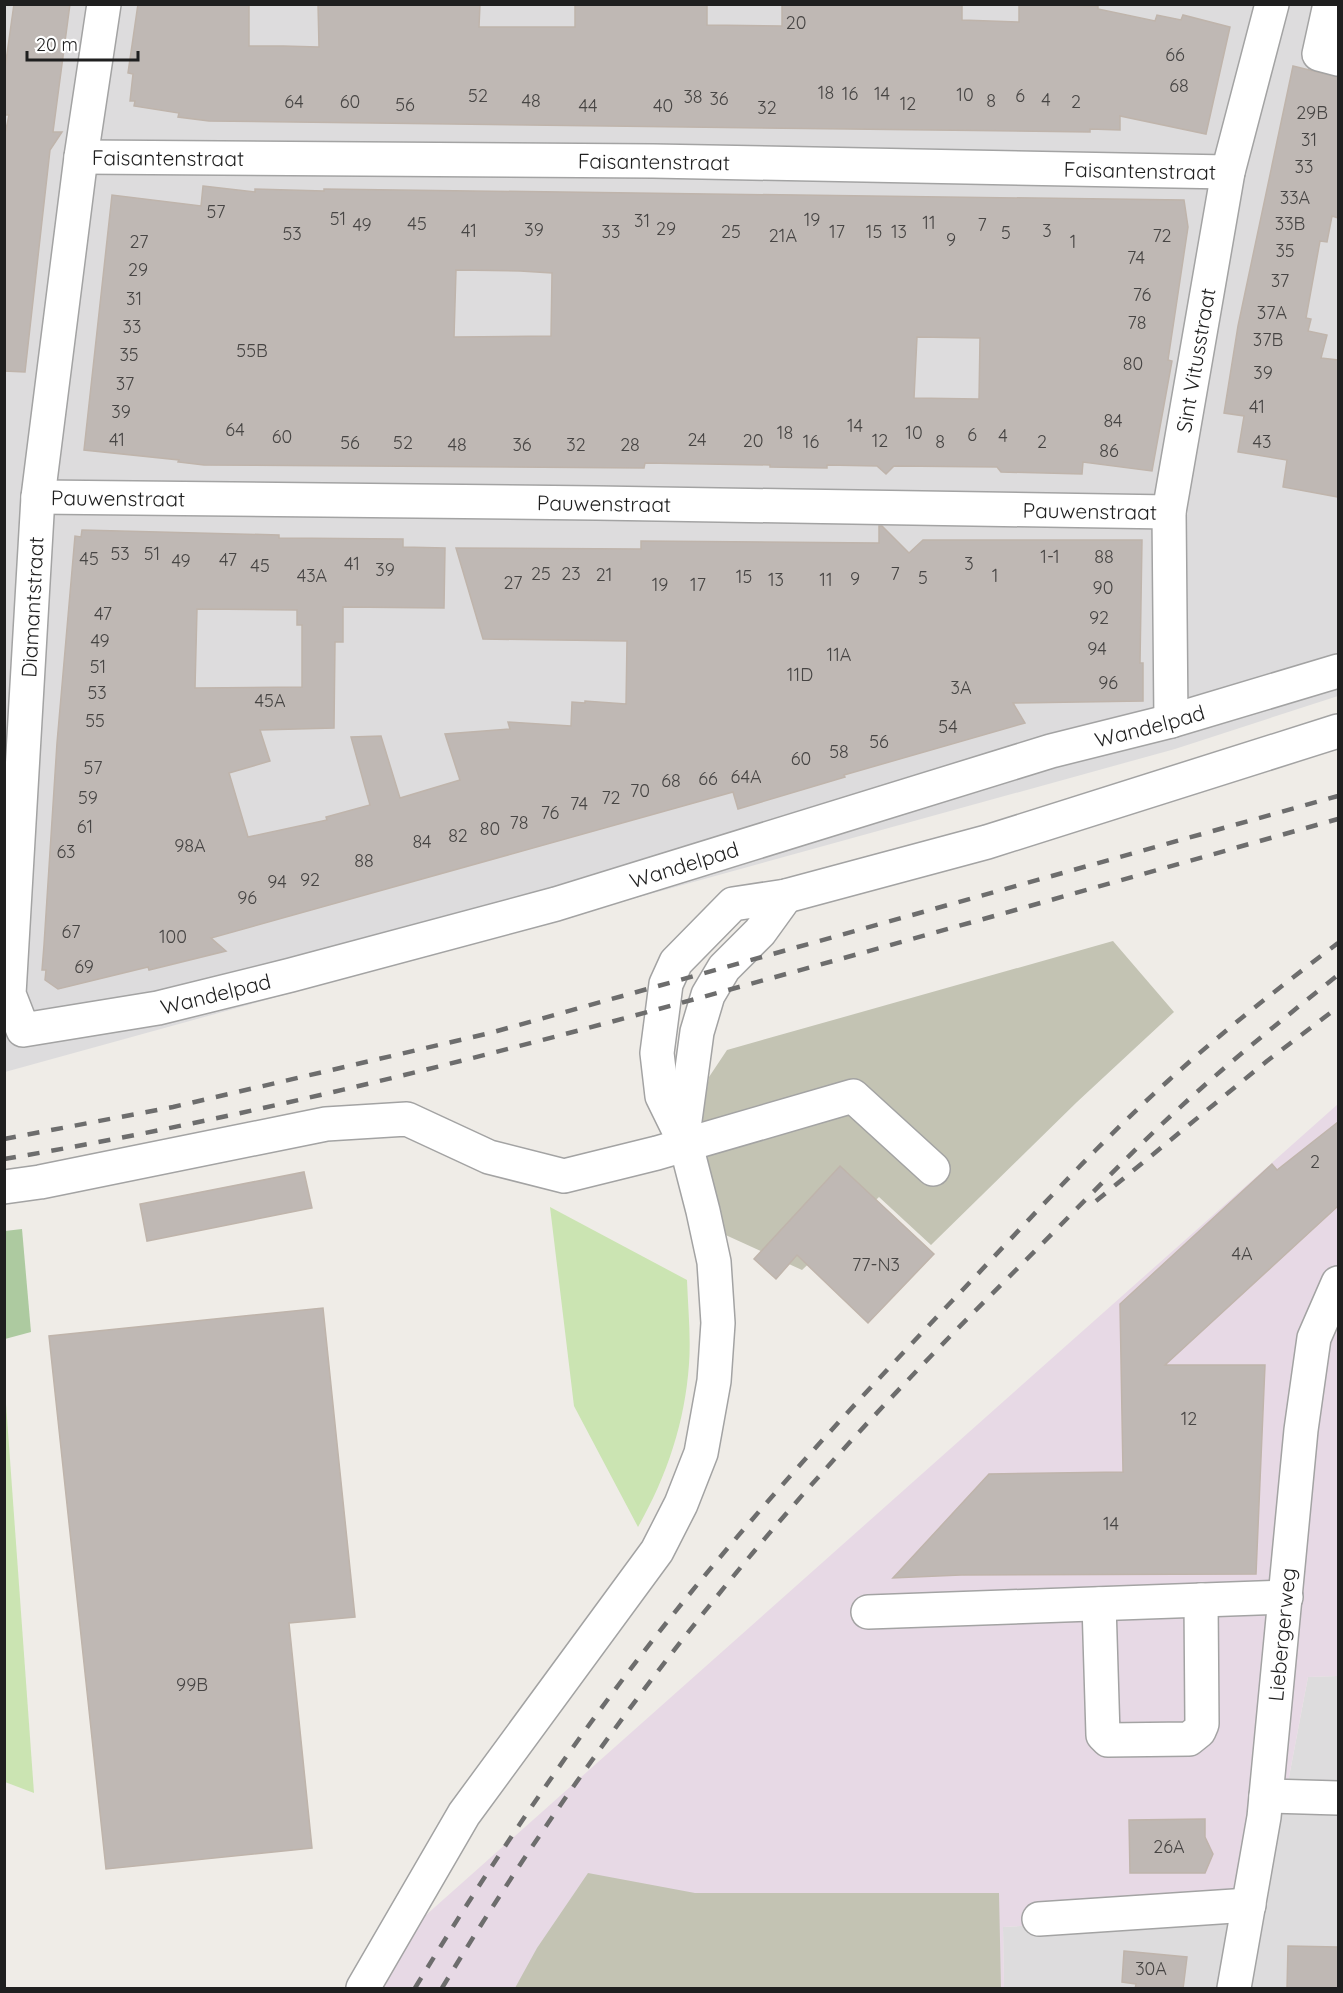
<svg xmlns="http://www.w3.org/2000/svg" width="1343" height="1993" viewBox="0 0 1343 1993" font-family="Quicksand,sans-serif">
  <rect width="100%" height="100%" fill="#efece7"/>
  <g fill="#dddcdd">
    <polygon points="5,5 1338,5 1338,696 1175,749 5,1072"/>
    <polygon points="1338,1676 1338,1988 1004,1988 1003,1927 1263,1914 1308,1677"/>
  </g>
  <polygon fill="#e7d9e5" points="1338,1104 1338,1676 1308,1677 1263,1914 1003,1927 1004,1988 344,1988"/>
  <g fill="#c3c3b3">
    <polygon points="1113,941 1174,1012 1077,1102 931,1245 879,1197 802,1270 719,1232 700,1127 709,1077 727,1050"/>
    <polygon points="588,1873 695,1893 999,1893 1001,1988 515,1988 537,1948"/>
  </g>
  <g fill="#cbe4b2">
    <path d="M550 1207 687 1280C688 1308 691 1337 689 1364 685 1422 667 1476 638 1527L574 1406Z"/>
    <polygon points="4,1390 5,1390 34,1793 5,1782"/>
  </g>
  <polygon fill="#adcaa0" points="22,1229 31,1332 5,1339 5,1231"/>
  <g fill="#bfb8b4" stroke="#bfb4ab" stroke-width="1.5" fill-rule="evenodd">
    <polygon points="14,4 70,4 53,132 62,132 50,150 25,372 4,371 4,139 9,115 4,115 4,75"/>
    <polygon points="138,4 249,4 249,46 283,46 319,47 318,4 480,4 479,27 575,27 575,4 707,4 707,25 782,26 782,4 962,4 962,20 1019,22 1019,4 1028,4 1098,6 1098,9 1155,21 1157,15 1181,20 1183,15 1230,27 1206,134 1120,116 1120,130 1090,129 1090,132 209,121 178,117 179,113 134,106 135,101 130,101 133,74 128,73"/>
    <polygon points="1293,66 1338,77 1338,218 1332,216 1327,242 1320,241 1306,318 1311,319 1308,331 1327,335 1321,358 1338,360 1338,497 1283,487 1287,460 1238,452 1244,416 1224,413 1238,326"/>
    <path d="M203 186 255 192V189L324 191V189L1184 200 1188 227 1168 360 1172 361 1152 471 1083 462 1082 474 1001 472 997 467 894 466 886 474 877 466 827 465V468L770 467V465L645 463 644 468 204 465 178 462 179 460 84 450 112 195 201 206ZM456 270 520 271 552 273 551 336 454 337ZM917 337 980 338 979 399 914 398Z"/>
    <path d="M879 526H882L909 553 923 540H1142L1140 663H1143V701L1013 703 1025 723 844 775 845 777 738 809 733 792 211 938 226 951 149 970 148 967 58 989 45 980 46 970H42L44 945 57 743 75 536 81 537 82 530 279 535V538L403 539V547L445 548 444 608 343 607V642H335L334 728 260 730 270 761 229 773 248 837 327 820 326 817 370 805 351 737 381 736 400 798 460 780 445 734 510 729 508 722 571 726 572 702 585 703V701L626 704 627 641 483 639 456 548 641 549V541L879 543ZM197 609 297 610V625H302V687L195 688Z"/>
    <polygon points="1338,1122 1338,1206 1165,1365 1265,1365 1256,1574 961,1575 893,1578 989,1474 1123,1472 1120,1304 1272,1164 1277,1170"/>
    <polygon points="840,1166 934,1254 868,1323 797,1255 776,1279 754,1259"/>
    <polygon points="304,1172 312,1208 147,1241 140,1204"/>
    <polygon points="323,1308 355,1617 289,1623 312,1848 106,1869 49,1336"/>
    <polygon points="1205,1819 1205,1837 1213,1854 1205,1873 1130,1873 1129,1820"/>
    <polygon points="1288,1946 1338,1947 1338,1989 1287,1989"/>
    <polygon points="1124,1951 1187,1957 1183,1989 1135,1989 1136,1984 1122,1982"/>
  </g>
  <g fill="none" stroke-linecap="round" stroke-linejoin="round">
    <g stroke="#a3a3a3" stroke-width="36">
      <g id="minor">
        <path id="s1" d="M104 4 81 157 38 497 9 994 23 1030 158 1008 291 975 556 904 1051 751 1171 721 1338 671"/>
        <polyline points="1330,4 1319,54 1338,59"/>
        <path id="s2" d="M81 157 653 161 1228 172"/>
        <path id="s3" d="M38 497 597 503 1169 512"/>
        <path id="s4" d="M1171 721 1169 512 1228 172 1272 4"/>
        <polyline points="683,1135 697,1032 708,995 724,968 760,932 786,896"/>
        <polyline points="4,1187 40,1182 326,1124 407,1119 489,1157 564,1176 657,1153 853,1096 933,1169"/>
        <polyline points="1099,1604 1103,1735 1108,1740 1189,1739 1199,1731 1202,1724 1201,1600"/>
        <polyline points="868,1612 1286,1597"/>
        <polyline points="1266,1796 1338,1798"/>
        <polyline points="1039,1919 1249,1905"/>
        <polyline points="363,1988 464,1814 657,1551 681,1504 701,1453 714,1381 718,1323 714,1262 703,1211 686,1145 662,1096 657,1053 666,984 676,962 733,904 786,896 987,842 1338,731"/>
        <path id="s5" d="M1234 1988 1264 1817 1301 1430 1314 1338 1338 1283"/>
      </g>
    </g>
    <use href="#minor" stroke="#fff" stroke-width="33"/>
    <g stroke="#6d6d6d" stroke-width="4.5" stroke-dasharray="12 12" stroke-linecap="butt">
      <polyline points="4,1139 173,1107 490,1033 1338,796"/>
      <path d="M4 1159C253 1117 496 1054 739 987 939 932 1139 875 1338 819"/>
      <polyline points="1096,1201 1267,1061 1338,1007"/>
      <path d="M415 1988C493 1860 577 1735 671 1617 759 1507 854 1404 952 1301 1023 1227 1092 1149 1169 1080 1223 1031 1280 987 1338 943"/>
      <path d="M442 1988C534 1836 637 1691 751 1555 837 1452 930 1355 1026 1260 1076 1210 1124 1159 1176 1111 1228 1063 1283 1019 1338 975"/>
    </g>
  </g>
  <g text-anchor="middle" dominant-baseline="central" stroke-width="4.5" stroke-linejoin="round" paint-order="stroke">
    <g font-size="18" fill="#474544">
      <text x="796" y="22">20</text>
      <text x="1175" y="54">66</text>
      <text x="1179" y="85">68</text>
      <text x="826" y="92">18</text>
      <text x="850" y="93">16</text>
      <text x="882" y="93">14</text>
      <text x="965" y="94">10</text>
      <text x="478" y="95">52</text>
      <text x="1020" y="95">6</text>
      <text x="693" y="96">38</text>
      <text x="719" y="98">36</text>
      <text x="1046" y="99">4</text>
      <text x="531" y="100">48</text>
      <text x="991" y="100">8</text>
      <text x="294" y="101">64</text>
      <text x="350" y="101">60</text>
      <text x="1076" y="101">2</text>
      <text x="908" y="103">12</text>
      <text x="405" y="104">56</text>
      <text x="588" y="105">44</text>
      <text x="663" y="105">40</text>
      <text x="767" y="107">32</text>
      <text x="1312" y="112">29B</text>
      <text x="1309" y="139">31</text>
      <text x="1304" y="166">33</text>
      <text x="1295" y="197">33A</text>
      <text x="216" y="211">57</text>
      <text x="338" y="218">51</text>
      <text x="812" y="219">19</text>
      <text x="642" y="220">31</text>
      <text x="929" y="222">11</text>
      <text x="417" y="223">45</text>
      <text x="1290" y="223">33B</text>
      <text x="362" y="224">49</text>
      <text x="982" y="224">7</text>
      <text x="666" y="228">29</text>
      <text x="534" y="229">39</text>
      <text x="469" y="230">41</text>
      <text x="1047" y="230">3</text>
      <text x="611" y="231">33</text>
      <text x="731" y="231">25</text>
      <text x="837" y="231">17</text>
      <text x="874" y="231">15</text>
      <text x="899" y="231">13</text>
      <text x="1006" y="232">5</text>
      <text x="292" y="233">53</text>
      <text x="783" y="235">21A</text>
      <text x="1162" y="235">72</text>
      <text x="951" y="239">9</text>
      <text x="139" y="241">27</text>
      <text x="1073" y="241">1</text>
      <text x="1285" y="250">35</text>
      <text x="1136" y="257">74</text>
      <text x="138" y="269">29</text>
      <text x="1280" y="280">37</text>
      <text x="1142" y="294">76</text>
      <text x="134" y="298">31</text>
      <text x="1272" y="312">37A</text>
      <text x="1137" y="322">78</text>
      <text x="132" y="326">33</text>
      <text x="1268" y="339">37B</text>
      <text x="252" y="350">55B</text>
      <text x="129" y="354">35</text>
      <text x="1133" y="363">80</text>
      <text x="1263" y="372">39</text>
      <text x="125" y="383">37</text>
      <text x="1257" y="406">41</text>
      <text x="121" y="411">39</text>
      <text x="1113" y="420">84</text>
      <text x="855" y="425">14</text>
      <text x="235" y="429">64</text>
      <text x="785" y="432">18</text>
      <text x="914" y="432">10</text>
      <text x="972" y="434">6</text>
      <text x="1003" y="435">4</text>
      <text x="282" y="436">60</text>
      <text x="117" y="439">41</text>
      <text x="697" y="439">24</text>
      <text x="753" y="440">20</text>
      <text x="880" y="440">12</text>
      <text x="811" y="441">16</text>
      <text x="940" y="441">8</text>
      <text x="1042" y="441">2</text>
      <text x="1262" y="441">43</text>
      <text x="350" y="442">56</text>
      <text x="403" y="442">52</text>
      <text x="457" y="444">48</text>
      <text x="522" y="444">36</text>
      <text x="576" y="444">32</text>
      <text x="630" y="444">28</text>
      <text x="1109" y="450">86</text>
      <text x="120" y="553">53</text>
      <text x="152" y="553">51</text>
      <text x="1050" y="556">1-1</text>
      <text x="1104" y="556">88</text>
      <text x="89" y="558">45</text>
      <text x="228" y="559">47</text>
      <text x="181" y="560">49</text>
      <text x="352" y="563">41</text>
      <text x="969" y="563">3</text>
      <text x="260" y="565">45</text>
      <text x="385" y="569">39</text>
      <text x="541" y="573">25</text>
      <text x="571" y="573">23</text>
      <text x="895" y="573">7</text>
      <text x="604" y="574">21</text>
      <text x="312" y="575">43A</text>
      <text x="995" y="575">1</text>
      <text x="744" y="576">15</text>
      <text x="923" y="577">5</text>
      <text x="855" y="578">9</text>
      <text x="776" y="579">13</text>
      <text x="826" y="579">11</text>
      <text x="513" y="582">27</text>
      <text x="660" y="584">19</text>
      <text x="698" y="584">17</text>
      <text x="1103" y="587">90</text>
      <text x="103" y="613">47</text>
      <text x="1099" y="617">92</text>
      <text x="100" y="640">49</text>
      <text x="1097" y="648">94</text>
      <text x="839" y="654">11A</text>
      <text x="98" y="666">51</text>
      <text x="800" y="674">11D</text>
      <text x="1108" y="682">96</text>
      <text x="961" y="687">3A</text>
      <text x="97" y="692">53</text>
      <text x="270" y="700">45A</text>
      <text x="95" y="720">55</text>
      <text x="948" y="726">54</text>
      <text x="879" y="741">56</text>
      <text x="839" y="751">58</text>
      <text x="801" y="758">60</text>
      <text x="93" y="767">57</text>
      <text x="746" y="776">64A</text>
      <text x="708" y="778">66</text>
      <text x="671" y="780">68</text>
      <text x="640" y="790">70</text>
      <text x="88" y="797">59</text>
      <text x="611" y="797">72</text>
      <text x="579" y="803">74</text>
      <text x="550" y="812">76</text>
      <text x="519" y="822">78</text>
      <text x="85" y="826">61</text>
      <text x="490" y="828">80</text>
      <text x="458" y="835">82</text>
      <text x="422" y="841">84</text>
      <text x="190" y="845">98A</text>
      <text x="66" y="851">63</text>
      <text x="364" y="860">88</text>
      <text x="310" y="879">92</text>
      <text x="277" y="881">94</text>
      <text x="247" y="897">96</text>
      <text x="71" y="931">67</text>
      <text x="173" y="936">100</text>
      <text x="84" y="966">69</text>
      <text x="1315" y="1161">2</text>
      <text x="1242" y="1253">4A</text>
      <text x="876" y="1264">77-N3</text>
      <text x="1189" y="1418">12</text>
      <text x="1111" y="1523">14</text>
      <text x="192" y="1684">99B</text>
      <text x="1169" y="1846">26A</text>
      <text x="1151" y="1968">30A</text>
    </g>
    <g font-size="21" fill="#1f1f1f" stroke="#fff">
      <text stroke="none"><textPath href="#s2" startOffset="87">Faisantenstraat</textPath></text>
      <text stroke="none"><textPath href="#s2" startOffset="573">Faisantenstraat</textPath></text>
      <text stroke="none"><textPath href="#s2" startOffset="1059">Faisantenstraat</textPath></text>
      <text stroke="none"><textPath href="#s4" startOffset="363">Sint Vitusstraat</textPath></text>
      <text stroke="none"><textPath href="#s3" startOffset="80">Pauwenstraat</textPath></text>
      <text stroke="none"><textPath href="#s3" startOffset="566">Pauwenstraat</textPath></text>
      <text stroke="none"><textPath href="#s3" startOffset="1052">Pauwenstraat</textPath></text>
      <text transform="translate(32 607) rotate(-87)">Diamantstraat</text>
      <text stroke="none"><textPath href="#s1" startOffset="2202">Wandelpad</textPath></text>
      <text stroke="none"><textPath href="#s1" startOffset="1716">Wandelpad</textPath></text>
      <text stroke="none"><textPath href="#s1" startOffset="1230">Wandelpad</textPath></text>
      <text stroke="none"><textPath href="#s5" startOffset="357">Liebergerweg</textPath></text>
    </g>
  </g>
  <rect width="1343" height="1993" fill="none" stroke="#1f1f1f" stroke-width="12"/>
  <path d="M27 51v9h111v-9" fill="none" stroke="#1f1f1f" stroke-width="3"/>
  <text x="36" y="51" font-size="18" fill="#1f1f1f" stroke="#ffffff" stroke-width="4.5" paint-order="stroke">20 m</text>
</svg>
